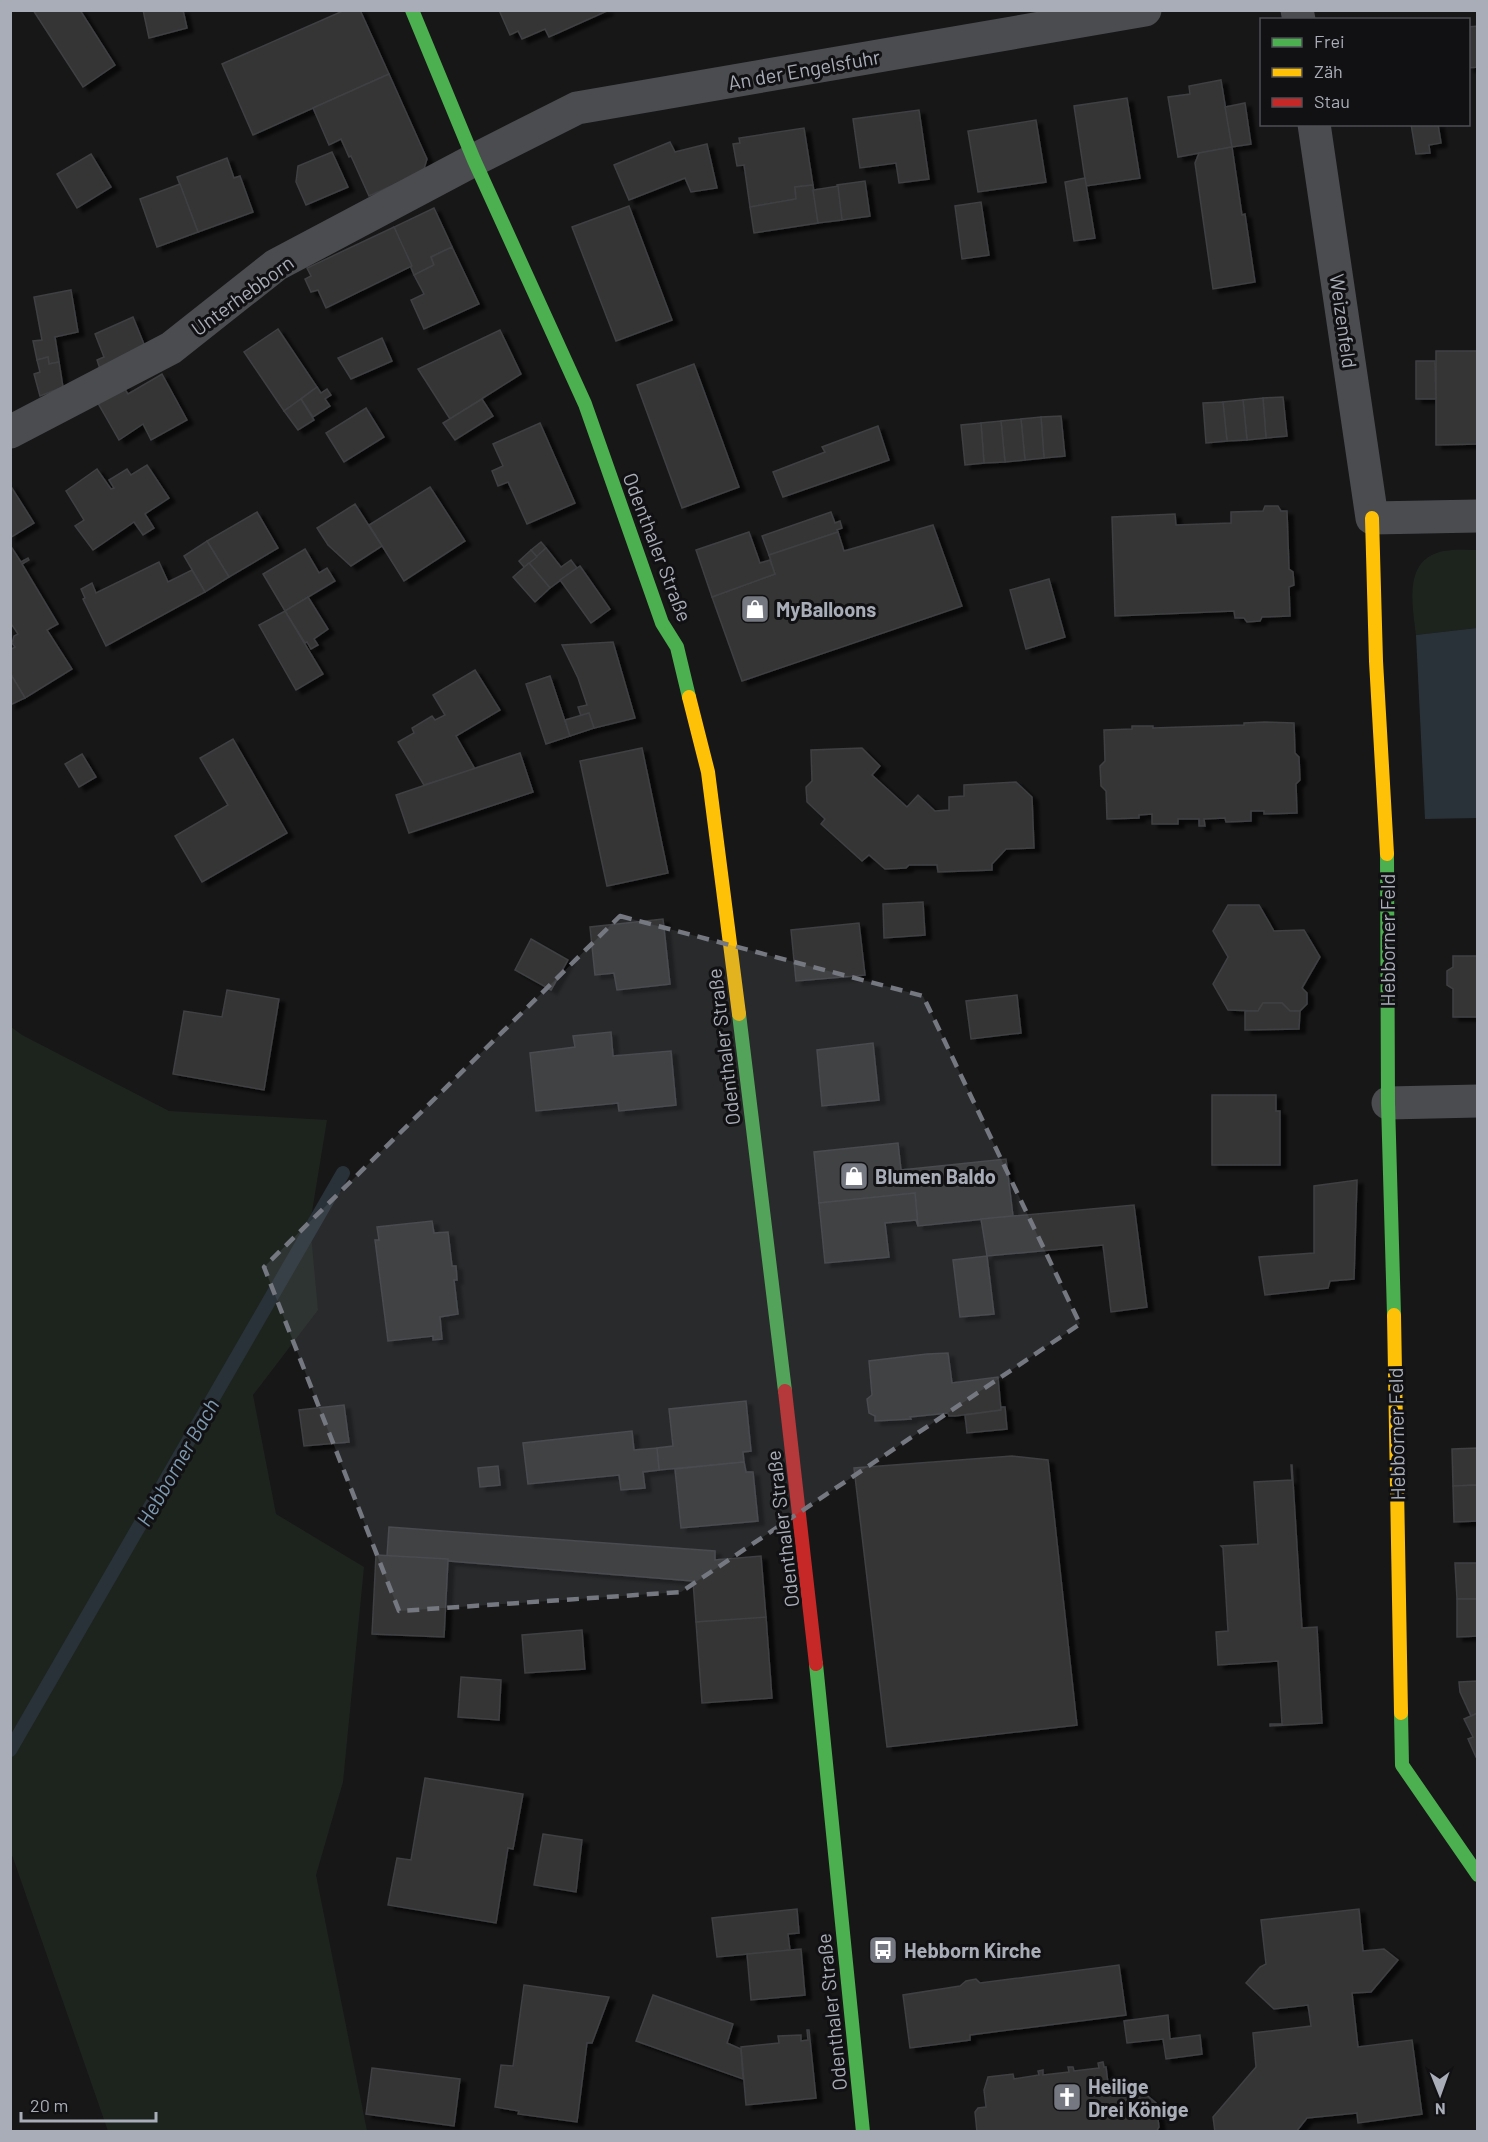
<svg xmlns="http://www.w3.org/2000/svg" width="1488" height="2142" viewBox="0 0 1488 2142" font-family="Barlow,sans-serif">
  <defs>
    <filter id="shadow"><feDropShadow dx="6" dy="4" stdDeviation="1.5" flood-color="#0009"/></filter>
  </defs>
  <rect width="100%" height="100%" fill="#171717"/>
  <g fill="#1d241e">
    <path d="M1477 550V628L1416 635C1413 605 1402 559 1444 551 1455 549 1467 550 1477 550Z"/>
    <polygon points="11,1027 22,1035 169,1111 327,1120 310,1224 318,1310 253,1395 276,1514 364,1567 343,1782 316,1875 367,2131 108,2131 11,1852"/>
  </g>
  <polygon fill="#2a3239" points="1477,628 1477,818 1425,819 1416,635"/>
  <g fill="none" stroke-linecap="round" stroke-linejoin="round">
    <polyline stroke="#2a3239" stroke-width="14" points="10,1750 343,1173"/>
  </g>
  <g fill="#353536" stroke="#3f4043" stroke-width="1.5" filter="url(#shadow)">
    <polygon points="33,10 80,10 115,65 83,87"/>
    <polygon points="143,10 183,10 187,28 149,38"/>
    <polygon points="345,10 360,10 389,74 253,135 222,64"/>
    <polygon points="499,10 607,10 607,11 549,37 545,29 522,39 518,31 510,35"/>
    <polygon points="1478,26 1478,67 1468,68 1468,27"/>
    <polygon points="389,74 427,159 423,172 369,196 351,156 349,157 341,139 329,145 313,108"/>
    <polygon points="1221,80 1232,147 1178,157 1168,97 1190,94 1189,86"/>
    <polygon points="1127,98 1140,178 1086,186 1074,106"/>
    <polygon points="1245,103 1251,144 1232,147 1225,107"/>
    <polygon points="919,110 929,179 899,183 896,163 860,168 853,119"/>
    <polygon points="1036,120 1046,182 978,192 968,131"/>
    <polygon points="1411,124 1438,124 1441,143 1429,145 1430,153 1416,154"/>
    <polygon points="804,128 813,185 795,187 796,199 750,207 744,165 737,166 733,144 740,143 739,138"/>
    <polygon points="670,142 675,152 707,144 717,188 691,192 685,178 629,200 614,165"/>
    <polygon points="1232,147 1242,215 1245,214 1255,282 1213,289 1195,163 1199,153"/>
    <polygon points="332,152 348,187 306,205 296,182 298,166"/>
    <polygon points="91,154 111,187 77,208 57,174"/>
    <polygon points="227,158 234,178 240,176 253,212 198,232 177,177"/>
    <polygon points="1085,178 1095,238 1074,241 1065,182"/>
    <polygon points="865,181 870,216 842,220 837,185"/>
    <polygon points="180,184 198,232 157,247 140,199"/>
    <polygon points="813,185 818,223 754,233 750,207 796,199 795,187"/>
    <polygon points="838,186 842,220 818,223 813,190"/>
    <polygon points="981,202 989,255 962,259 955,206"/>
    <polygon points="629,206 672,320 616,341 572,227"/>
    <polygon points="434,208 452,247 431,257 434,265 414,275 394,227"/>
    <polygon points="394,227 412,266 326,308 318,290 311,292 305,279 311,276 307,268"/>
    <polygon points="452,247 479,304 424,329 411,300 424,294 414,275 434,265 431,257"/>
    <polygon points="71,290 78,332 55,337 59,362 49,364 48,357 37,360 33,341 42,340 34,297"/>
    <polygon points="133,317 146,349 100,369 97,360 104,357 95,334"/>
    <polygon points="278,329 317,387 284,411 244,352"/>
    <polygon points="500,330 521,374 450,419 418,369"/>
    <polygon points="382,338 392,361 351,379 338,358"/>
    <polygon points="1436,351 1478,351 1478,444 1436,445"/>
    <polygon points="48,357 49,364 59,362 63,387 40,396 34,374 40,372 37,360"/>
    <polygon points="1416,361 1435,361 1436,399 1416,399"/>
    <polygon points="694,364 739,487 682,508 637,385"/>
    <polygon points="162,374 187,420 151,440 143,424 119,440 95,398 121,383 128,394"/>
    <polygon points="317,387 321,393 327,389 331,395 325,399 330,406 313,417 301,399"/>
    <polygon points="1283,397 1287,436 1266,438 1263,398"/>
    <polygon points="1263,398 1266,438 1247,440 1243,400"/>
    <polygon points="301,399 314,420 298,430 284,411"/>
    <polygon points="482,399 493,416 455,440 443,423"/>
    <polygon points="1243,400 1247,440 1227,441 1223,402"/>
    <polygon points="1223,402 1227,441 1206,443 1203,403"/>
    <polygon points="366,408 384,437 344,462 326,433"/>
    <polygon points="1061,416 1065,456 1044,458 1041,417"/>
    <polygon points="1041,417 1044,458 1025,460 1021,419"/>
    <polygon points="1021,419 1025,460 1005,462 1001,421"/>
    <polygon points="1001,421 1005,462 984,463 981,423"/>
    <polygon points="540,423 575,503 527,524 508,482 498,486 492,471 503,466 493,444"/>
    <polygon points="981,423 984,463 965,465 961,425"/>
    <polygon points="878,426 889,460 783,497 773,472 825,452 822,447"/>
    <polygon points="147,465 169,498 145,514 154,528 143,535 134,522 93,550 75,526 84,520 66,491 97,469 111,489 114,488 109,480 127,469 131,475"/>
    <polygon points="10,485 34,523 10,538"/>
    <polygon points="430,487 465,541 404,581 369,525"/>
    <polygon points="355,504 382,546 351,566 328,545 317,528"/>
    <polygon points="1265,506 1278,506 1281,511 1287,511 1289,569 1293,572 1294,585 1289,587 1290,616 1262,617 1260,621 1247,622 1244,618 1235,618 1234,611 1115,616 1112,517 1175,514 1176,525 1231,523 1231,512 1263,511"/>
    <polygon points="257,512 278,548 229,577 207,541"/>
    <polygon points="831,512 835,523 840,521 842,528 837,530 838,532 769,555 762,536"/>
    <polygon points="933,525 962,606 742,681 712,597 775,574 769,555 838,532 844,551"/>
    <polygon points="749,532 760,563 770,560 775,574 712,597 696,550"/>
    <polygon points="207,541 229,577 205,592 184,556"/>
    <polygon points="541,542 546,548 537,557 531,550"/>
    <polygon points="10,545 21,562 28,558 29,560 22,564 58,624 47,630 72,669 25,698 10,673 10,650 15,647 12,643 14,636 18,634 10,622"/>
    <polygon points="546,548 561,567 571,560 577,568 550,588 529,563"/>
    <polygon points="305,549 319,573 327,568 335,581 285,611 263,574"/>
    <polygon points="531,550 537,557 524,567 519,561"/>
    <polygon points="159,562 168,582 192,570 205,592 106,646 83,599 85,598 81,589 92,583 96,593"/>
    <polygon points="529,563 550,588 535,602 513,577"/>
    <polygon points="580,566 610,609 591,623 560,580"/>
    <polygon points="1049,579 1065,637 1026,649 1010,590"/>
    <polygon points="308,597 328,629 314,639 318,645 311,649 307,642 305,643 285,611"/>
    <polygon points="285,611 323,674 296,690 259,625"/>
    <polygon points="613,642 635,718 594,728 589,713 581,716 578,707 587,705 578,678 562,645"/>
    <polygon points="475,670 500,710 456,736 475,769 424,785 398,742 414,733 412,728 432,716 435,720 445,715 433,695"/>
    <polygon points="10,673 25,698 10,705"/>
    <polygon points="550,676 570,736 546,744 526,684"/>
    <polygon points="589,713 594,728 570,736 565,720"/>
    <polygon points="1265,722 1294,723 1295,753 1299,757 1300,780 1296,784 1297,813 1264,814 1264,811 1251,811 1251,821 1226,822 1225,818 1204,819 1205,826 1199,826 1199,819 1178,819 1178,824 1152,824 1152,814 1139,815 1139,818 1107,819 1106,791 1101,786 1100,766 1105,761 1104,730 1132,729 1132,726 1153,726 1153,728 1244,725 1244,723"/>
    <polygon points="233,739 287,833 202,882 175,836 228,805 200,758"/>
    <polygon points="642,748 668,873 607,886 580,761"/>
    <polygon points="862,748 880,766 872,775 907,807 918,795 935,811 949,810 949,797 964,796 964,785 1016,782 1032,797 1034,848 1006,849 992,864 992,870 938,872 937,865 909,865 906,868 885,869 869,855 862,861 821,824 825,819 807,802 806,787 812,781 811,750"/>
    <polygon points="520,753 533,792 409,833 396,795"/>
    <polygon points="82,754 96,777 79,787 65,764"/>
    <polygon points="923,902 925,935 884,938 883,904"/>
    <polygon points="1228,905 1259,905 1274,931 1304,930 1320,957 1302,988 1307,993 1307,1004 1300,1011 1290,1011 1282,1003 1263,1003 1258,1011 1228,1010 1213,984 1228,957 1213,931"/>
    <polygon points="663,919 670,984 617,990 614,973 595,975 590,927"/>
    <polygon points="859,923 865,975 796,981 791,930"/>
    <polygon points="531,939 568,960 551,990 515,970"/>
    <polygon points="1453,956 1478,956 1478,1017 1453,1017 1453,989 1447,985 1447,971 1453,967"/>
    <polygon points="227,990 279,999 264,1090 173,1074 184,1011 222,1017"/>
    <polygon points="1017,995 1021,1033 971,1039 966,1001"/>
    <polygon points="1263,1003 1282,1003 1290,1011 1300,1011 1299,1029 1245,1030 1245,1011 1258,1011"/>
    <polygon points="611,1032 613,1056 671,1051 676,1105 619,1111 618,1103 536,1111 530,1053 575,1047 573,1036"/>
    <polygon points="873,1043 879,1100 822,1106 817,1050"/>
    <polygon points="1212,1095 1276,1095 1276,1111 1280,1111 1280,1165 1212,1165"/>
    <polygon points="898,1143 901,1170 1006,1159 1013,1216 918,1226 915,1193 819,1203 814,1152"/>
    <polygon points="1357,1180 1354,1279 1330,1281 1328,1288 1265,1295 1259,1257 1314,1253 1314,1186"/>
    <polygon points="915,1193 918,1226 916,1220 885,1223 889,1257 825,1263 819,1203"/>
    <polygon points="1134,1205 1147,1307 1111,1312 1103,1245 987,1256 981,1219"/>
    <polygon points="432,1221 434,1233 448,1232 452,1266 456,1266 457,1280 454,1280 458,1314 440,1317 442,1339 433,1340 433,1336 388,1341 375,1240 379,1240 377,1227"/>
    <polygon points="987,1256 994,1314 960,1317 953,1260"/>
    <polygon points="948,1353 952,1383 998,1377 1001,1410 955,1416 949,1416 948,1413 910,1417 911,1419 875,1421 875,1416 869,1413 867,1399 872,1395 869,1361 927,1354"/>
    <polygon points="746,1401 751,1451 743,1452 744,1462 659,1470 657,1448 673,1446 669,1409"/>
    <polygon points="344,1405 349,1442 304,1446 299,1410"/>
    <polygon points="1001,1407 1005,1407 1007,1429 967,1433 965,1415 1001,1410"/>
    <polygon points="632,1431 634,1450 657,1448 659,1470 643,1472 645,1488 621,1490 619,1475 528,1484 523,1443"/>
    <polygon points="1478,1448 1478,1485 1453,1486 1452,1449"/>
    <polygon points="1012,1456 1048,1460 1077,1725 887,1747 854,1468"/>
    <polygon points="744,1462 746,1472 753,1472 758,1521 681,1528 675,1469"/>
    <polygon points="1291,1465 1292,1465 1302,1628 1317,1627 1322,1723 1270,1726 1270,1724 1282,1724 1278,1661 1218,1665 1216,1632 1228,1631 1223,1548 1221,1546 1258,1544 1254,1482 1292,1480"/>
    <polygon points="498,1466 500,1485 480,1487 478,1468"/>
    <polygon points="1478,1485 1478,1521 1454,1522 1453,1486"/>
    <polygon points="389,1527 715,1551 715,1560 761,1556 766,1618 696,1622 693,1581 387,1556"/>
    <polygon points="376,1555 448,1559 444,1637 372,1634"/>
    <polygon points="1455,1563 1478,1563 1478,1599 1457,1599"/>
    <polygon points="1457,1599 1478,1599 1478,1636 1457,1637"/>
    <polygon points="766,1617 772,1698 702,1703 696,1622"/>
    <polygon points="582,1630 585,1669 525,1673 522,1635"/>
    <polygon points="461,1677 501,1680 499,1720 458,1717"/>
    <polygon points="1478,1681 1478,1713 1471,1716 1460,1692 1459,1682"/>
    <polygon points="1478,1713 1478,1756 1476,1757 1468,1739 1473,1737 1464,1719"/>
    <polygon points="425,1778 523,1794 513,1849 508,1848 496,1923 388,1905 397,1858 411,1860"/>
    <polygon points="543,1834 582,1840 576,1892 534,1885"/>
    <polygon points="797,1909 799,1933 788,1934 790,1950 717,1957 712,1918"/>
    <polygon points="1359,1909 1363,1951 1384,1949 1398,1960 1371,1992 1352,1993 1358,2047 1412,2040 1422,2114 1358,2123 1357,2113 1307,2118 1296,2132 1215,2132 1213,2117 1256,2067 1253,2033 1311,2026 1308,2005 1274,2009 1246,1983 1260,1967 1266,1964 1261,1920"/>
    <polygon points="801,1949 805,1995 751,2000 747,1954"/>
    <polygon points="1119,1965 1126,2015 970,2035 970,2040 910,2048 903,1995 960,1986 966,1981 976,1979 980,1983"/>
    <polygon points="524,1985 609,1997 592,2043 587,2043 577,2122 518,2114 519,2111 495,2107 501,2065 513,2066"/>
    <polygon points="653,1995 733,2024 727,2043 741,2049 743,2079 636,2041"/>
    <polygon points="1168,2015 1170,2039 1200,2035 1202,2054 1166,2059 1163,2039 1127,2043 1124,2021"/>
    <polygon points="807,2030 809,2030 816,2098 746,2105 741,2047 779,2043 778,2036 801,2035 801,2041 808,2040"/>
    <polygon points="1103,2062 1104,2067 1106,2067 1109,2091 1137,2087 1156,2103 1159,2127 1156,2132 977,2132 975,2112 978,2108 986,2107 984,2090 988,2077 1013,2074 1014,2079 1039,2075 1038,2071 1043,2070 1043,2075 1069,2072 1068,2067 1073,2067 1074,2071 1099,2068 1098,2063"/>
    <polygon points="372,2068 460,2079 454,2126 366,2114"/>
  </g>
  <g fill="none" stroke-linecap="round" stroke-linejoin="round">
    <g stroke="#4b4c50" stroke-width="33">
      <polyline points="1297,10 1299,20"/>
      <polyline points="1314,124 1372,518 1478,516"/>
      <polyline points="10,432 171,348 276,265 474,160 577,108 1145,10"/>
      <polyline points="1388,1103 1478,1101"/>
    </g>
    <g stroke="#4caf50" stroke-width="14">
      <polyline points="412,10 474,160 585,404 662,623 677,647 689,697"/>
      <polyline points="1387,854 1388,1103 1394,1315"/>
      <polyline points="739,1014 785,1391"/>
      <polyline points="816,1664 863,2132"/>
      <polyline points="1401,1713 1402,1765 1478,1875"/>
    </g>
    <g stroke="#ffc107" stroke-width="14">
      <polyline points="1372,518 1376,661 1387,854"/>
      <polyline points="689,697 708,772 739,1014"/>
      <polyline points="1394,1315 1401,1713"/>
    </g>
    <polyline stroke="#c62828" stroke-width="14" points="785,1391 816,1664"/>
  </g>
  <path fill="#757880" fill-opacity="0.2" stroke="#757880" stroke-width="4.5" stroke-dasharray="12 8" stroke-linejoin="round" d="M620 916 923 996 1080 1324 681 1592 399 1611 264 1267Z"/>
  <defs>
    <g id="shop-square" transform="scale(1.5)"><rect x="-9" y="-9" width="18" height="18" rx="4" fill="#757880" stroke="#111113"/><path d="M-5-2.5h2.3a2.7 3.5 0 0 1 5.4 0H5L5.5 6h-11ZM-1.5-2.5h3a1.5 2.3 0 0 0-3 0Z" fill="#fff"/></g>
    <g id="bus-square" transform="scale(1.5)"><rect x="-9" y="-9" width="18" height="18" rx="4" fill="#757880" stroke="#111113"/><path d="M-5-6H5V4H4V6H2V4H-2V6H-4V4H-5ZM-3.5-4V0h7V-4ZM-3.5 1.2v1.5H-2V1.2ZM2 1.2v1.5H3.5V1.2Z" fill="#fff"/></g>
    <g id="church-square" transform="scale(1.5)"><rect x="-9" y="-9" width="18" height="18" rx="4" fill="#757880" stroke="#111113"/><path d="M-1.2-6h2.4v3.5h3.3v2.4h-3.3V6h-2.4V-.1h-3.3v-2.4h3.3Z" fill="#fff"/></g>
  </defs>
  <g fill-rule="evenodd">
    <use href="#shop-square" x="755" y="609"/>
    <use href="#shop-square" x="854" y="1176"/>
    <use href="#bus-square" x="883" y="1950"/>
    <use href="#church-square" x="1067" y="2097"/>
  </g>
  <g text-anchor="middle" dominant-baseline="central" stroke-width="6" stroke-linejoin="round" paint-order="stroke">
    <g font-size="20" fill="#a8adb8" stroke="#111113">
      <text transform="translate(804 69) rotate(-10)">An der Engelsfuhr</text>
      <text transform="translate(242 295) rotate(-36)">Unterhebborn</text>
      <text transform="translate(1344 321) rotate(82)">Weizenfeld</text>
      <text transform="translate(658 547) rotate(69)">Odenthaler Straße</text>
      <text transform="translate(1387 940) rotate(-90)">Hebborner Feld</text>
      <text transform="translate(723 1047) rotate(-97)">Odenthaler Straße</text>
      <text transform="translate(1396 1434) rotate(-91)">Hebborner Feld</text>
      <text transform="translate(782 1529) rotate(-97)">Odenthaler Straße</text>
      <text transform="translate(831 2012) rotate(-96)">Odenthaler Straße</text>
    </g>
    <g font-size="20" font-weight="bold" fill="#a8adb8" stroke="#111113" text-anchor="start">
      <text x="776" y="609">MyBalloons</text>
      <text x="875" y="1176">Blumen Baldo</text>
      <text x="904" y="1950">Hebborn Kirche</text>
      <text x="1088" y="2086">Heilige<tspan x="1088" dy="23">Drei Könige</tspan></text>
    </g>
    <g font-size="21" font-style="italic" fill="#7f9bb3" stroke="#111113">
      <text transform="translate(177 1462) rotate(-60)">Hebborner Bach</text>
    </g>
  </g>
  <rect width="1488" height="2142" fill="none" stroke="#a8adb8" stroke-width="24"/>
  <rect x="1260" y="18" width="210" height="108" fill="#111113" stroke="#4d4f55" stroke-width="1.5"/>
  <rect x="1272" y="38" width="30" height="9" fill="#4caf50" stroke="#4d4f55" stroke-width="1.5"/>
  <text x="1314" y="48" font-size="18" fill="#a8adb8">Frei</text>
  <rect x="1272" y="68" width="30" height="9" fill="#ffc107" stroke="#4d4f55" stroke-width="1.5"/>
  <text x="1314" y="78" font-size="18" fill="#a8adb8">Zäh</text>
  <rect x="1272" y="98" width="30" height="9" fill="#c62828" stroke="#4d4f55" stroke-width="1.5"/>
  <text x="1314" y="108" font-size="18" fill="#a8adb8">Stau</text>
  <g transform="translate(1440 2094) rotate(179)" stroke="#111113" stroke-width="4.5" paint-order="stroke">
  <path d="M0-4.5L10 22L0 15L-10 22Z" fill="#a8adb8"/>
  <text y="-9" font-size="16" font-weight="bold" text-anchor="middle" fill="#a8adb8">N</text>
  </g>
  <path d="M21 2112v9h135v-9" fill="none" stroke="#a8adb8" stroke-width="3"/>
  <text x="30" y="2112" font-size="18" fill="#a8adb8" stroke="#111113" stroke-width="4.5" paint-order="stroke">20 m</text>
</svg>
